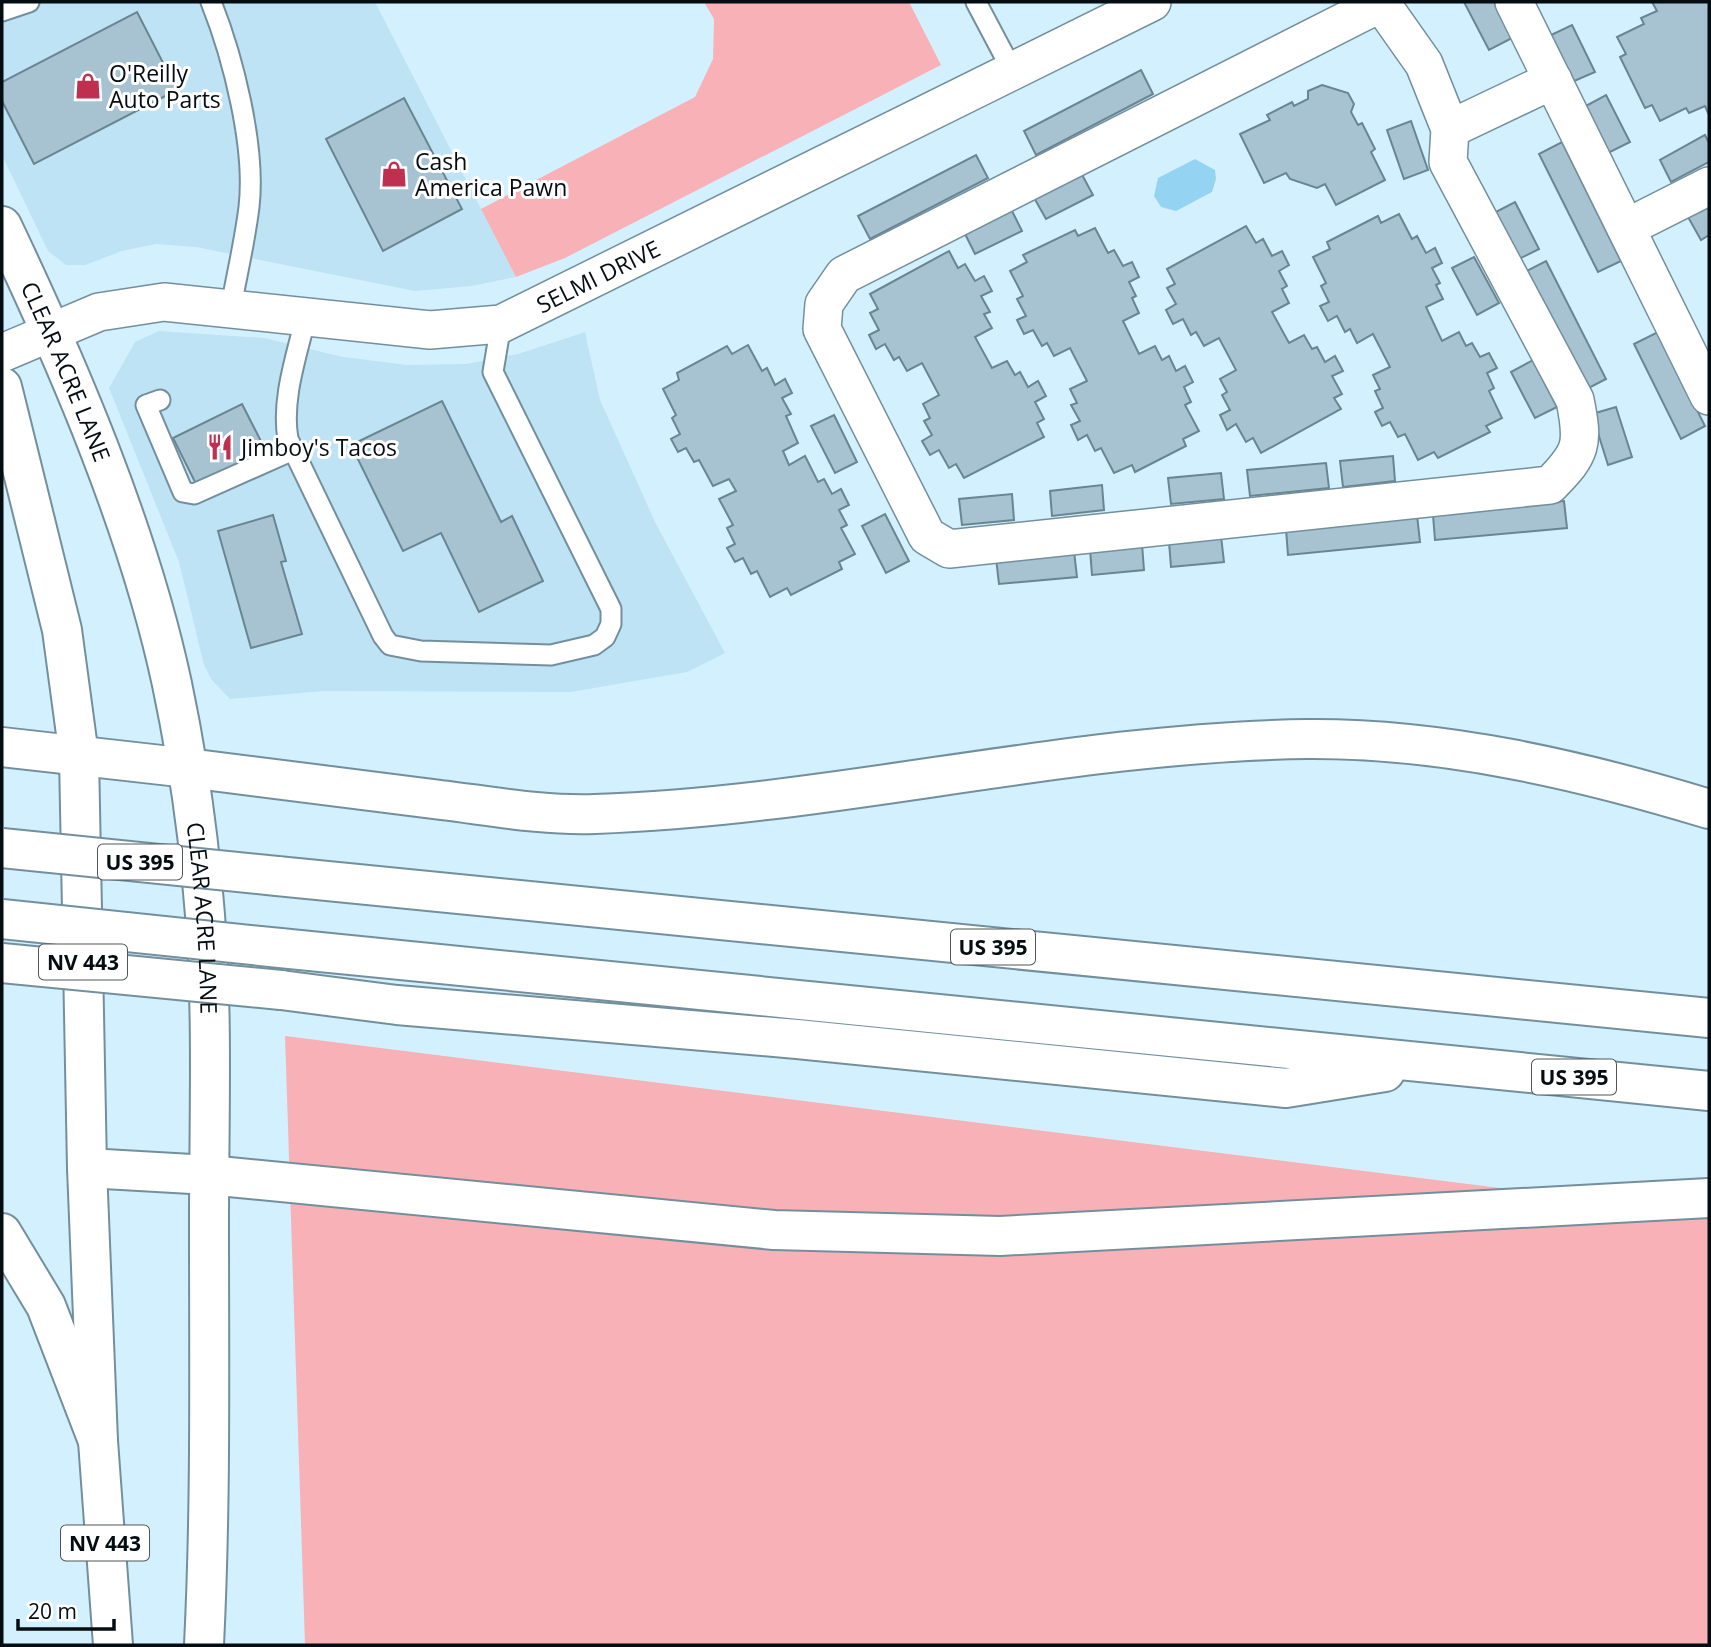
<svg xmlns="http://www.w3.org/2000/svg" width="1711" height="1647" viewBox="0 0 1711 1647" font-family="'Open Sans',sans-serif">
  <rect width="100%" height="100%" fill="#d3f0ff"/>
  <g fill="#bee3f5">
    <polygon points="2,2 375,2 516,277 471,286 415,291 196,247 156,244 122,251 85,265 66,265 48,251 2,155"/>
    <polygon points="159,331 264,338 343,357 407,365 466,364 518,354 585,332 600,400 656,524 725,653 687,672 571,692 324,691 230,699 211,679 204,665 179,562 109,388 135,342"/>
  </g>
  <g fill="#f9b1b8">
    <polygon points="704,2 909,2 941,65 565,258 516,277 481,209 695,97 713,59 714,19"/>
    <polygon points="285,1036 1709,1214 1709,1645 305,1645"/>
  </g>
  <polygon fill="#94d4f2" points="1195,159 1215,170 1216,179 1212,192 1176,211 1161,207 1154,196 1158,178"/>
  <g fill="#a7c3d1" stroke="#6a8592" stroke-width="2">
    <polygon points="1464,2 1494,2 1512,38 1489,50"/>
    <polygon points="1652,2 1709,2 1709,115 1705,106 1689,113 1686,108 1660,121 1652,105 1645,108 1620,57 1626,54 1617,37 1644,24 1641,18 1657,11"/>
    <polygon points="137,12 177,90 34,164 2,101 2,82"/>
    <polygon points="1572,25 1595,72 1572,82 1549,36"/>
    <polygon points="1141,70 1153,94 1036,155 1024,131"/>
    <polygon points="1322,85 1348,93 1354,104 1351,112 1358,125 1362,123 1375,149 1371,152 1385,180 1336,205 1325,184 1317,188 1290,179 1286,173 1264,183 1240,134 1270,120 1267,115 1292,102 1294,106 1308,99 1308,91"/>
    <polygon points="1606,95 1630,142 1608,153 1584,107"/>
    <polygon points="404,98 462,209 383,251 326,139"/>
    <polygon points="1411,121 1428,170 1404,179 1387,130"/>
    <polygon points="1705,135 1709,143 1709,162 1671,182 1660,160"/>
    <polygon points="1562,142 1621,261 1598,272 1539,154"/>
    <polygon points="976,155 988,178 870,239 858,216"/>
    <polygon points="1080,171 1093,195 1046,219 1033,196"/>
    <polygon points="1515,202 1539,249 1517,260 1492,214"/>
    <polygon points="1709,206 1709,235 1701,240 1688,217"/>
    <polygon points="1011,209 1022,231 975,254 964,232"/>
    <polygon points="1399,214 1412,239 1417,236 1426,253 1435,248 1442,263 1432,268 1440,283 1436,285 1443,299 1426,307 1442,341 1459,332 1466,346 1472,343 1480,357 1489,353 1497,368 1487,373 1494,388 1489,391 1502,418 1486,426 1490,432 1438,458 1434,452 1418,460 1405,434 1398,437 1390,422 1382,426 1375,412 1383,408 1375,391 1380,389 1373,375 1390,367 1373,334 1357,343 1350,329 1345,332 1337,316 1328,321 1320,306 1329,302 1321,286 1326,283 1313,257 1330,249 1327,242 1378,216 1381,223"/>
    <polygon points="1246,226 1256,243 1263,239 1272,256 1282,251 1289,265 1279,271 1287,286 1282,289 1289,303 1272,312 1289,343 1304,335 1312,349 1317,347 1325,362 1335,356 1343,371 1332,376 1342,394 1334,398 1341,409 1261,453 1253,438 1246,442 1236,424 1227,430 1220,415 1230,410 1222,395 1227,392 1220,379 1236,370 1219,338 1204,346 1196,332 1191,335 1183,319 1173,324 1166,310 1176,304 1167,288 1175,284 1167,269"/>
    <polygon points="1095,228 1108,253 1114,250 1123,266 1132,262 1139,277 1129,282 1136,296 1132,298 1139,313 1123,321 1139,354 1155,346 1162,360 1169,356 1176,371 1185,366 1193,382 1184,387 1191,402 1185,405 1199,431 1183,439 1186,446 1135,472 1132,465 1114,473 1101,448 1095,451 1087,435 1078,440 1071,425 1080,421 1071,405 1077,403 1070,389 1087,381 1070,348 1054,356 1047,343 1042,346 1033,330 1024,334 1017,320 1026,316 1017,299 1023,296 1010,271 1027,262 1023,255 1075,230 1078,236"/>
    <polygon points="949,251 958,268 965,264 975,281 984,276 992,291 981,296 990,312 984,314 992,328 975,337 992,368 1007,361 1015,375 1020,372 1028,387 1038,381 1046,396 1035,402 1044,419 1037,423 1044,437 964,478 956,464 949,468 939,450 930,455 922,441 932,435 924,421 930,418 923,404 939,395 922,363 907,371 899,357 894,360 885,344 876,349 869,335 879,330 870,313 878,309 870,294"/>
    <polygon points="1474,257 1499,303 1477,315 1452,268"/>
    <polygon points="1546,261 1606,379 1583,391 1523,273"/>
    <polygon points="1658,332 1705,426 1681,439 1634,344"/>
    <polygon points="748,345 762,371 767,368 775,385 785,379 792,393 782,398 791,414 786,416 798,443 783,451 789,465 805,456 818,482 824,479 832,494 841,489 849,505 839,510 847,525 841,528 855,554 839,562 842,569 791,595 787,588 770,597 757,571 751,574 743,558 735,562 727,548 735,544 727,528 733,525 719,499 736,491 729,479 713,486 699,460 694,462 686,448 678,452 671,439 680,434 672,418 676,415 663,389 679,380 677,373 727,346 732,354"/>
    <polygon points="1533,360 1557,407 1535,418 1511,372"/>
    <polygon points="442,401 501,522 512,516 543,581 479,612 441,533 403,551 351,445"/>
    <polygon points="242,404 268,455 199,490 173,438"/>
    <polygon points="1616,407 1632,457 1608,465 1592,414"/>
    <polygon points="834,415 857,462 835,473 811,426"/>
    <polygon points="1393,456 1395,481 1343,487 1340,461"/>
    <polygon points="1326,463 1329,488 1250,496 1247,470"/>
    <polygon points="1221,473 1224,499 1171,504 1168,478"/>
    <polygon points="1102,485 1104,510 1052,516 1050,491"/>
    <polygon points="1012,494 1014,520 962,525 959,499"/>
    <polygon points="1564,501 1567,528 1435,540 1433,515"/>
    <polygon points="885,514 909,561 886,573 862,526"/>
    <polygon points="273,515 286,561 281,562 302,634 251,648 218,531"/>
    <polygon points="1417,515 1420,542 1288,555 1286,529"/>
    <polygon points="1221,536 1224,562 1171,567 1169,542"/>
    <polygon points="1142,544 1144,570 1092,575 1090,549"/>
    <polygon points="1074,551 1077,577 999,584 996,558"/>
  </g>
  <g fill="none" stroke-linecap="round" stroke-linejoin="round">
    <g stroke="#748f9c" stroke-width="23">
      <g id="lane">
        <path d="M211 2C233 57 256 147 249 207 245 240 237 274 231 307"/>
        <polyline points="976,2 1012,70"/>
        <polyline points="2,11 29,2"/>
        <path d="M306 316C297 355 281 399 288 439L383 636 390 645 421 651 551 655 594 645 605 637 611 624V609L493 372 501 324"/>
        <polyline points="160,400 146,405 183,492 194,494 293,450"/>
      </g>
    </g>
    <g stroke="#748f9c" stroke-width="40">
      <g id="street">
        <polyline points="1514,2 1709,396"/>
        <path d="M1450 129 1424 64 1381 3 844 275 824 304 822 329 927 536 949 549 1550 485C1582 453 1584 444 1575 400L1448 162 1450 129 1553 80"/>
        <polyline points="1626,228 1709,186"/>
        <path id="s1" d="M2 353 99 312 164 302 430 330 501 324 1152 2"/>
      </g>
    </g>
    <g stroke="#748f9c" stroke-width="42">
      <g id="primary">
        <path id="s2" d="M2 226C69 367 139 530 172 684 188 760 199 837 205 915 213 1015 209 1121 209 1222 209 1363 211 1504 204 1645"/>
        <polyline points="2,387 62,630 79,756 87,1168 98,1441 113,1645"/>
        <polyline points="2,747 188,768"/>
      </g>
    </g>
    <g stroke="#748f9c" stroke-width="42">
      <g id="highway">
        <path d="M188 768C273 778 357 789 441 800 491 806 544 816 595 814 834 806 1068 742 1308 739 1443 738 1581 770 1709 809"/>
        <polyline points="277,876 1709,1018"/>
        <polyline points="280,948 1709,1091"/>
        <polyline points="281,990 397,1005 797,1039 1286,1088 1385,1072"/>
        <polyline points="87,1168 209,1175 774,1230 1000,1236 1709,1198"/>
        <polyline points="2,1233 46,1306 98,1441"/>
      </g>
    </g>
    <use href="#lane" stroke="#fff" stroke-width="19"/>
    <use href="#street" stroke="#fff" stroke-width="37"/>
    <use href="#primary" stroke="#fff" stroke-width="38"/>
    <use href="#highway" stroke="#fff" stroke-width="38"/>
    <g stroke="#748f9c" stroke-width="42" stroke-linecap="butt">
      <g id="highway-bridge">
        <polyline points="2,848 277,876"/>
        <polyline points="2,919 280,948"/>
        <polyline points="2,963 281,990"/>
      </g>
    </g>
    <use href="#highway-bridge" stroke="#fff" stroke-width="38"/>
  </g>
  <defs>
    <g id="shop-bare" transform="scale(2.1)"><path d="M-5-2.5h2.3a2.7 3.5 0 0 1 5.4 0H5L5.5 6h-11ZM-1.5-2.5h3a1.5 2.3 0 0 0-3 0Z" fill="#bf2f4f" stroke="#fff" stroke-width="2.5" paint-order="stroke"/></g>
    <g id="restaurant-bare" transform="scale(2.1)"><path d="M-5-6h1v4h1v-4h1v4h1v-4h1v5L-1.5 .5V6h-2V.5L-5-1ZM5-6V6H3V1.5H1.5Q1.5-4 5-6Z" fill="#bf2f4f" stroke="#fff" stroke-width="2.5" paint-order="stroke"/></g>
  </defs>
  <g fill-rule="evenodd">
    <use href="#shop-bare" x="88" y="86"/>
    <use href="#shop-bare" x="394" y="174"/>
    <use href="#restaurant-bare" x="220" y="447"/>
  </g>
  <g text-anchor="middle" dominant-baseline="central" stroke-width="6" stroke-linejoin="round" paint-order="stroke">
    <g fill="#fff" stroke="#4f5658" stroke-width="2">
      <rect x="98" y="844.5" width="84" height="35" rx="5"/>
      <rect x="951" y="929.5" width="84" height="35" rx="5"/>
      <rect x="39" y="944.5" width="88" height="35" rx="5"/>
      <rect x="1532" y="1059.5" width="84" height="35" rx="5"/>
      <rect x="61" y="1525.5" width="88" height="35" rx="5"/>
    </g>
    <g font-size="21" font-weight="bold" fill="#040d11">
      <text x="140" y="862">US 395</text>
      <text x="993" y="947">US 395</text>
      <text x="83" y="962">NV 443</text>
      <text x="1574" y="1077">US 395</text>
      <text x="105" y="1543">NV 443</text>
    </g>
    <g font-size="23" fill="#040d11" stroke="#fff" text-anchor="start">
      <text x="109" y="73">O'Reilly<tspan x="109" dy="26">Auto Parts</tspan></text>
      <text x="415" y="161">Cash<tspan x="415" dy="26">America Pawn</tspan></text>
      <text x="241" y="447">Jimboy's Tacos</text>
    </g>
    <g font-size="23" fill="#040d11" stroke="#fff">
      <text stroke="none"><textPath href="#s1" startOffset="618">SELMI DRIVE</textPath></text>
      <text stroke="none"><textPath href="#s2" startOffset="159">CLEAR ACRE LANE</textPath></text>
      <text stroke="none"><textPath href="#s2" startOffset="726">CLEAR ACRE LANE</textPath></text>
    </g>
  </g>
  <rect width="1711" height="1647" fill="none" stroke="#040d11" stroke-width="7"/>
  <path d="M18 1619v10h96v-10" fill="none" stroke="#040d11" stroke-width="3.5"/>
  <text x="28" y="1619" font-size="21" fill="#040d11" stroke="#ffffff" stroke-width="5" paint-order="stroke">20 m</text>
</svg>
